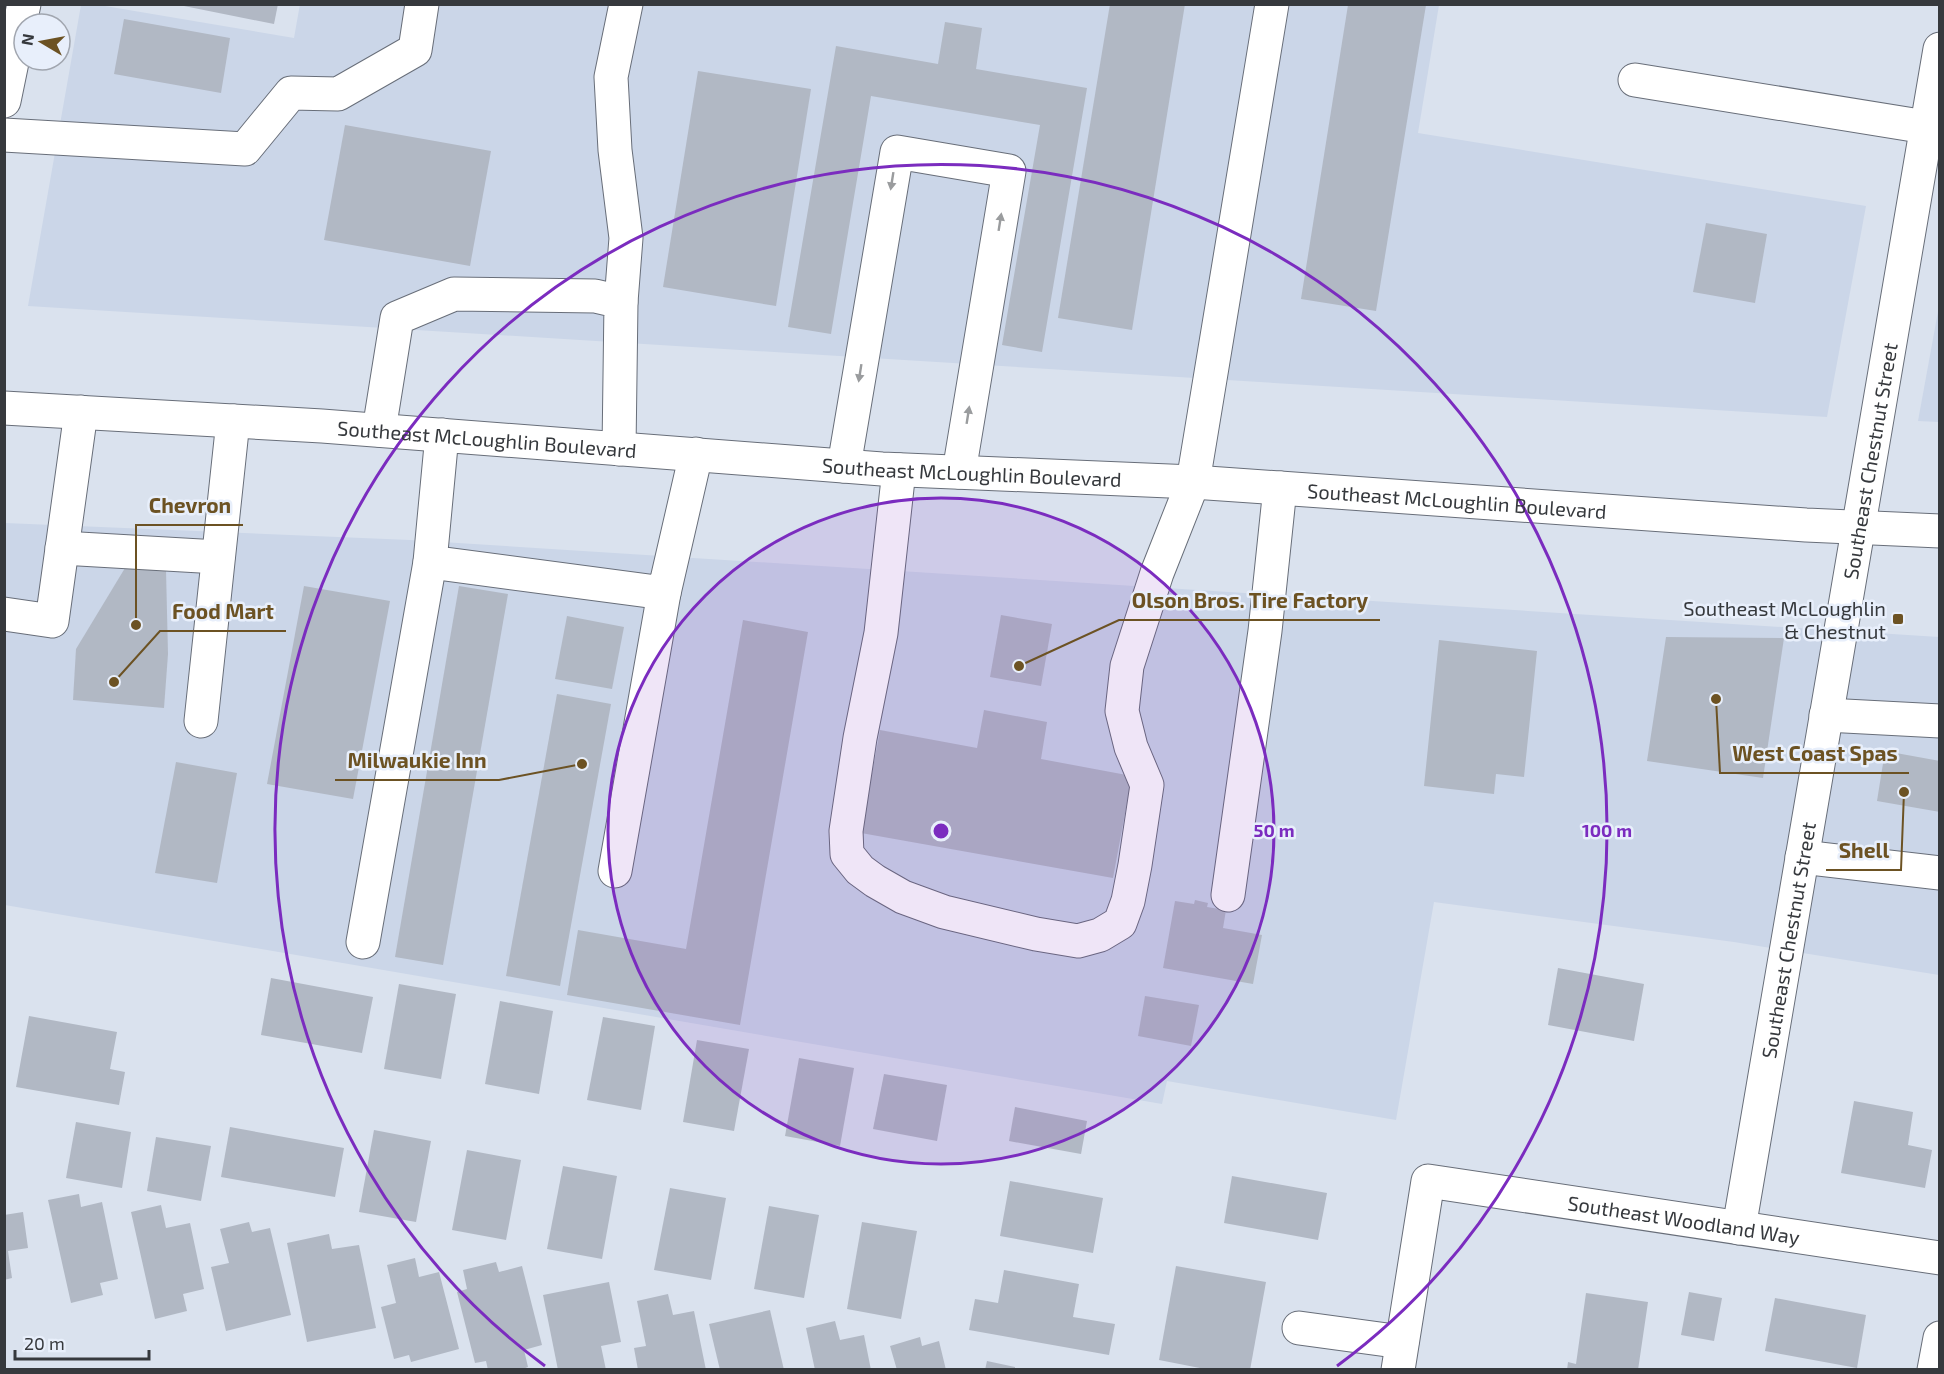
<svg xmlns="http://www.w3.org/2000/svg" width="1944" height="1374" viewBox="0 0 1944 1374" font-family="'Exo 2',sans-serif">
  <rect width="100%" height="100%" fill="#dae2ee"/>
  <g fill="#cbd6e8">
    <polygon points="300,4 1439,5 1418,133 1866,206 1827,417 28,306 81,5 99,5 294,38"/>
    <polygon points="1939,306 1939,422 1918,421"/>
    <polygon points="5,523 410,540 1939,637 1939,975 1734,942 1434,902 1396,1120 1167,1081 1162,1104 5,905"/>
  </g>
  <g fill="#b1b8c4">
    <polygon points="174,4 278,4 274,24"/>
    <polygon points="1110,4 1185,4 1132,330 1058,318"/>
    <polygon points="1348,5 1426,5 1376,311 1301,299"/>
    <polygon points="124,19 230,38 221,93 114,74"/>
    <polygon points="945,22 982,28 976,69 1087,88 1042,352 1002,345 1040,125 871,96 831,334 788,327 836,46 938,64"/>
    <polygon points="698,71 811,89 776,306 663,287"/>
    <polygon points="345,125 491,151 470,266 324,240"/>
    <polygon points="1706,223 1767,234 1755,303 1693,292"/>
    <polygon points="125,568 166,570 168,654 164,708 73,700 76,649"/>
    <polygon points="304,586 390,601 353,799 267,784"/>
    <polygon points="459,586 508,594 443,965 395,957"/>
    <polygon points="1001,615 1052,624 1041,686 990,677"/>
    <polygon points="567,616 624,627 612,689 555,679"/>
    <polygon points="743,620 808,632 740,1025 567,995 578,930 686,949"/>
    <polygon points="1666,637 1784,638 1763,778 1647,761"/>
    <polygon points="1439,640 1537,651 1524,777 1496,774 1494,794 1424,786"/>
    <polygon points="557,694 611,704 560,986 506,976"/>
    <polygon points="984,710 1047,722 1041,759 1132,776 1113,878 861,833 880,730 977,748"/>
    <polygon points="1885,751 1940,761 1940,812 1877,801"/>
    <polygon points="176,762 237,773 217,883 155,873"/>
    <polygon points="1195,900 1208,903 1207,907 1226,910 1223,928 1262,935 1253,984 1163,968 1175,901 1194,904"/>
    <polygon points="1558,968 1644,984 1634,1041 1548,1025"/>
    <polygon points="271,978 373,997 362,1053 261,1035"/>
    <polygon points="399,984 456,994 441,1079 384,1069"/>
    <polygon points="1145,996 1199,1005 1191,1046 1138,1036"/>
    <polygon points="500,1001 553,1011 539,1094 485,1084"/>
    <polygon points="29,1016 117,1032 110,1069 125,1072 119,1105 16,1087"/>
    <polygon points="603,1017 655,1026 641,1110 587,1100"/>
    <polygon points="697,1040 749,1049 734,1131 683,1122"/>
    <polygon points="799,1058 854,1068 840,1146 785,1136"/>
    <polygon points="884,1074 947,1085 937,1141 873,1129"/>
    <polygon points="1854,1101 1913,1112 1908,1145 1932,1150 1925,1188 1841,1173"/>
    <polygon points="1015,1107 1087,1121 1081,1154 1009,1141"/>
    <polygon points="76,1122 131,1132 122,1188 66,1178"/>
    <polygon points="230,1127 344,1148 335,1197 221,1177"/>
    <polygon points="374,1130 431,1141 416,1222 359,1212"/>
    <polygon points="156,1137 211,1146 201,1201 147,1191"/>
    <polygon points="467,1150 521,1160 506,1240 452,1230"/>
    <polygon points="563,1166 617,1176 602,1259 547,1249"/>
    <polygon points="1232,1176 1327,1193 1318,1240 1224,1223"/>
    <polygon points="1010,1181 1103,1198 1093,1253 1000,1236"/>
    <polygon points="670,1188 726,1198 711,1280 654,1270"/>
    <polygon points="79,1194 81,1207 102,1202 118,1279 100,1283 103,1295 71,1303 48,1200"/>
    <polygon points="161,1205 166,1228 190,1223 204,1289 183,1294 187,1311 155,1319 131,1212"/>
    <polygon points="769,1206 819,1215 804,1298 754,1289"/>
    <polygon points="23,1212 28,1248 8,1251 12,1278 4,1280 4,1215"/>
    <polygon points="249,1222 252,1232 270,1228 291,1315 226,1331 211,1267 229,1263 220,1229"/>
    <polygon points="862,1222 917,1231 901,1319 847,1309"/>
    <polygon points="329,1234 332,1249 359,1245 376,1328 307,1342 287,1243"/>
    <polygon points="415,1258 419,1277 439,1272 459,1349 411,1362 409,1355 394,1359 381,1307 396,1303 387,1265"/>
    <polygon points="496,1262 499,1272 522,1266 542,1345 524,1350 528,1367 520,1370 488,1370 486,1361 475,1363 457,1292 467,1289 463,1270"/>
    <polygon points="1176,1266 1266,1282 1250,1370 1210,1370 1159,1360"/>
    <polygon points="1004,1270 1079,1284 1073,1317 1115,1324 1109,1355 969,1330 975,1299 998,1303"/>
    <polygon points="609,1282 621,1342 601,1346 606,1370 558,1370 543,1295"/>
    <polygon points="1689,1292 1722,1298 1714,1341 1681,1335"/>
    <polygon points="1586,1293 1648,1302 1638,1370 1567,1370 1568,1362 1576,1364"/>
    <polygon points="668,1294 673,1315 694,1311 706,1370 638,1370 634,1348 646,1346 637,1301"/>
    <polygon points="1775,1298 1866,1315 1857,1368 1765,1351"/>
    <polygon points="770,1310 784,1370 720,1370 709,1324"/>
    <polygon points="835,1321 840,1340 864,1335 871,1370 815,1370 806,1328"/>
    <polygon points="920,1337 922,1346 939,1341 946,1370 897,1370 890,1346"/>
    <polygon points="987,1361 1015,1367 1015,1370 985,1370"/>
  </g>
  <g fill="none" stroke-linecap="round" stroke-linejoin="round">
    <g stroke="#686e79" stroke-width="35">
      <g id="minor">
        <polyline points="1635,80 1926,127"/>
        <polyline points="4,101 24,4"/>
        <polyline points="4,135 245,149 291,93 338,94 415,50 422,4"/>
        <polyline points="621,302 626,238 615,150 611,77 626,4"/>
        <polyline points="379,430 397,318 454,294 595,296 621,302 619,449"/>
        <polyline points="442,435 430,562 664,593 696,454"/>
        <polyline points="844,466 897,152 1009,171 959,472"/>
        <polyline points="899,470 881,633 860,738 846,831 847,854 860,870 875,881 903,897 944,912 1036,934 1078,941 1100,935 1120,923 1128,901 1135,865 1147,785 1131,747 1122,711 1127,666 1157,573 1193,482 1272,4"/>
        <polyline points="62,548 218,557"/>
        <polyline points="4,614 52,621 81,412"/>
        <polyline points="1826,715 1940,721"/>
        <polyline points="201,721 233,421"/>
        <polyline points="1802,857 1940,873"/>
        <polyline points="615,871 664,593"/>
        <polyline points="1228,895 1265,631 1280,488"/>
        <polyline points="363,942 430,562"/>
        <path id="s1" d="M1739 1228 1940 49"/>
        <polyline points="1299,1328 1402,1342"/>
        <path id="s2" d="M1398 1370 1428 1181 1940 1258"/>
        <polyline points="1934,1370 1940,1338"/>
      </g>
    </g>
    <g stroke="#686e79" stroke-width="35">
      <g id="major">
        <path id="s3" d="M4 408 322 426 882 469 1193 482 1806 525 1940 531"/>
      </g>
    </g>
    <use href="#minor" stroke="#fff" stroke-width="33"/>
    <use href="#major" stroke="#fff" stroke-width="33"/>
  </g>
  <defs><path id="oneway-solid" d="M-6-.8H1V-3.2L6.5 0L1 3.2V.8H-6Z" transform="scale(1.5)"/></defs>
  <g fill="#9a9c9e">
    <use href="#oneway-solid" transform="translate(892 181) rotate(99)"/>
    <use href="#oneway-solid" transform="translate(1000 222) rotate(-81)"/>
    <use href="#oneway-solid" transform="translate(860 373) rotate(99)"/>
    <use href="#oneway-solid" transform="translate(968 415) rotate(-81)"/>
  </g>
  <circle cx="941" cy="831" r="333" fill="#7b2cbf" fill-opacity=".12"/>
  <g fill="none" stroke="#7b2cbf" stroke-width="3">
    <circle cx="941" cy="831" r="333"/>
    <path d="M545 1366A666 666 0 1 1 1337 1366"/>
  </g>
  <rect fill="#6c5223" stroke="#e8effb" stroke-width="2" x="1892" y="613" width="12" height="12" rx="3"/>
  <g text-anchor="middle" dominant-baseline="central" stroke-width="5" stroke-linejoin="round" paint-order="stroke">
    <g font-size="20" fill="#36393d" stroke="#e8effb">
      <text stroke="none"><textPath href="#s3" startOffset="484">Southeast McLoughlin Boulevard</textPath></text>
      <text stroke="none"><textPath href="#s1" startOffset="778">Southeast Chestnut Street</textPath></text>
      <text stroke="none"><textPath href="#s3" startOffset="970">Southeast McLoughlin Boulevard</textPath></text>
      <text stroke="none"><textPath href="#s3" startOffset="1456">Southeast McLoughlin Boulevard</textPath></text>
      <text stroke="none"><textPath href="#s1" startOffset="292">Southeast Chestnut Street</textPath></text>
      <text stroke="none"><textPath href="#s2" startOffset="450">Southeast Woodland Way</textPath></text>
    </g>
    <g font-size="20" fill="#36393d" stroke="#e8effb" text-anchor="end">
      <text x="1886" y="608">Southeast McLoughlin<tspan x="1886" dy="23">&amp; Chestnut</tspan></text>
    </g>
  </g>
  <circle cx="941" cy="831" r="9" fill="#7b2cbf" stroke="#e8effb" stroke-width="3"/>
  <g font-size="18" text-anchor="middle" font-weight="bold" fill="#7b2cbf" stroke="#e8effb" stroke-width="5" stroke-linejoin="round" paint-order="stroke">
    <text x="1274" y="837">50 m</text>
    <text x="1607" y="837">100 m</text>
  </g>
  <path fill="none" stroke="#6c5223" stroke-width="2" d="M136 625L136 525H243M1019 666L1119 620H1380M114 682L160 631H286M1716 699L1720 773H1909M582 764L499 780H335M1904 792L1901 870H1826"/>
  <g fill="#6c5223" stroke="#e8effb" stroke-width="2">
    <circle cx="136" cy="625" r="6"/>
    <circle cx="1019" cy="666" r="6"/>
    <circle cx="114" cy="682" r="6"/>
    <circle cx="1716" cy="699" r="6"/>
    <circle cx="582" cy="764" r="6"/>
    <circle cx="1904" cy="792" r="6"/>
  </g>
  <g font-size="21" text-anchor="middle" font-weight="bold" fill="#6c5223" stroke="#e8effb" stroke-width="5" stroke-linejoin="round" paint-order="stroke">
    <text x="190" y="513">Chevron</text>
    <text x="1250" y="608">Olson Bros. Tire Factory</text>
    <text x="223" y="619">Food Mart</text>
    <text x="1815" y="761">West Coast Spas</text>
    <text x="417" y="768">Milwaukie Inn</text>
    <text x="1864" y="858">Shell</text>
  </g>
  <rect width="1944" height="1374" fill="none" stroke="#36393d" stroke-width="12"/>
  <g transform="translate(42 42) rotate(280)"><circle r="28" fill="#e8effb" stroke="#a1a6af" stroke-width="1.5"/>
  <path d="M0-4.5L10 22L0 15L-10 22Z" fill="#6c5223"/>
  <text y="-9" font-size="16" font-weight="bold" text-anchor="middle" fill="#36393d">N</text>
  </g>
  <path d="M15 1350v9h134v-9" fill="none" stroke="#36393d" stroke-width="3"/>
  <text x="24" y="1350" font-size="18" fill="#36393d" stroke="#e8effb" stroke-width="4.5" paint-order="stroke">20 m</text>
</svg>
